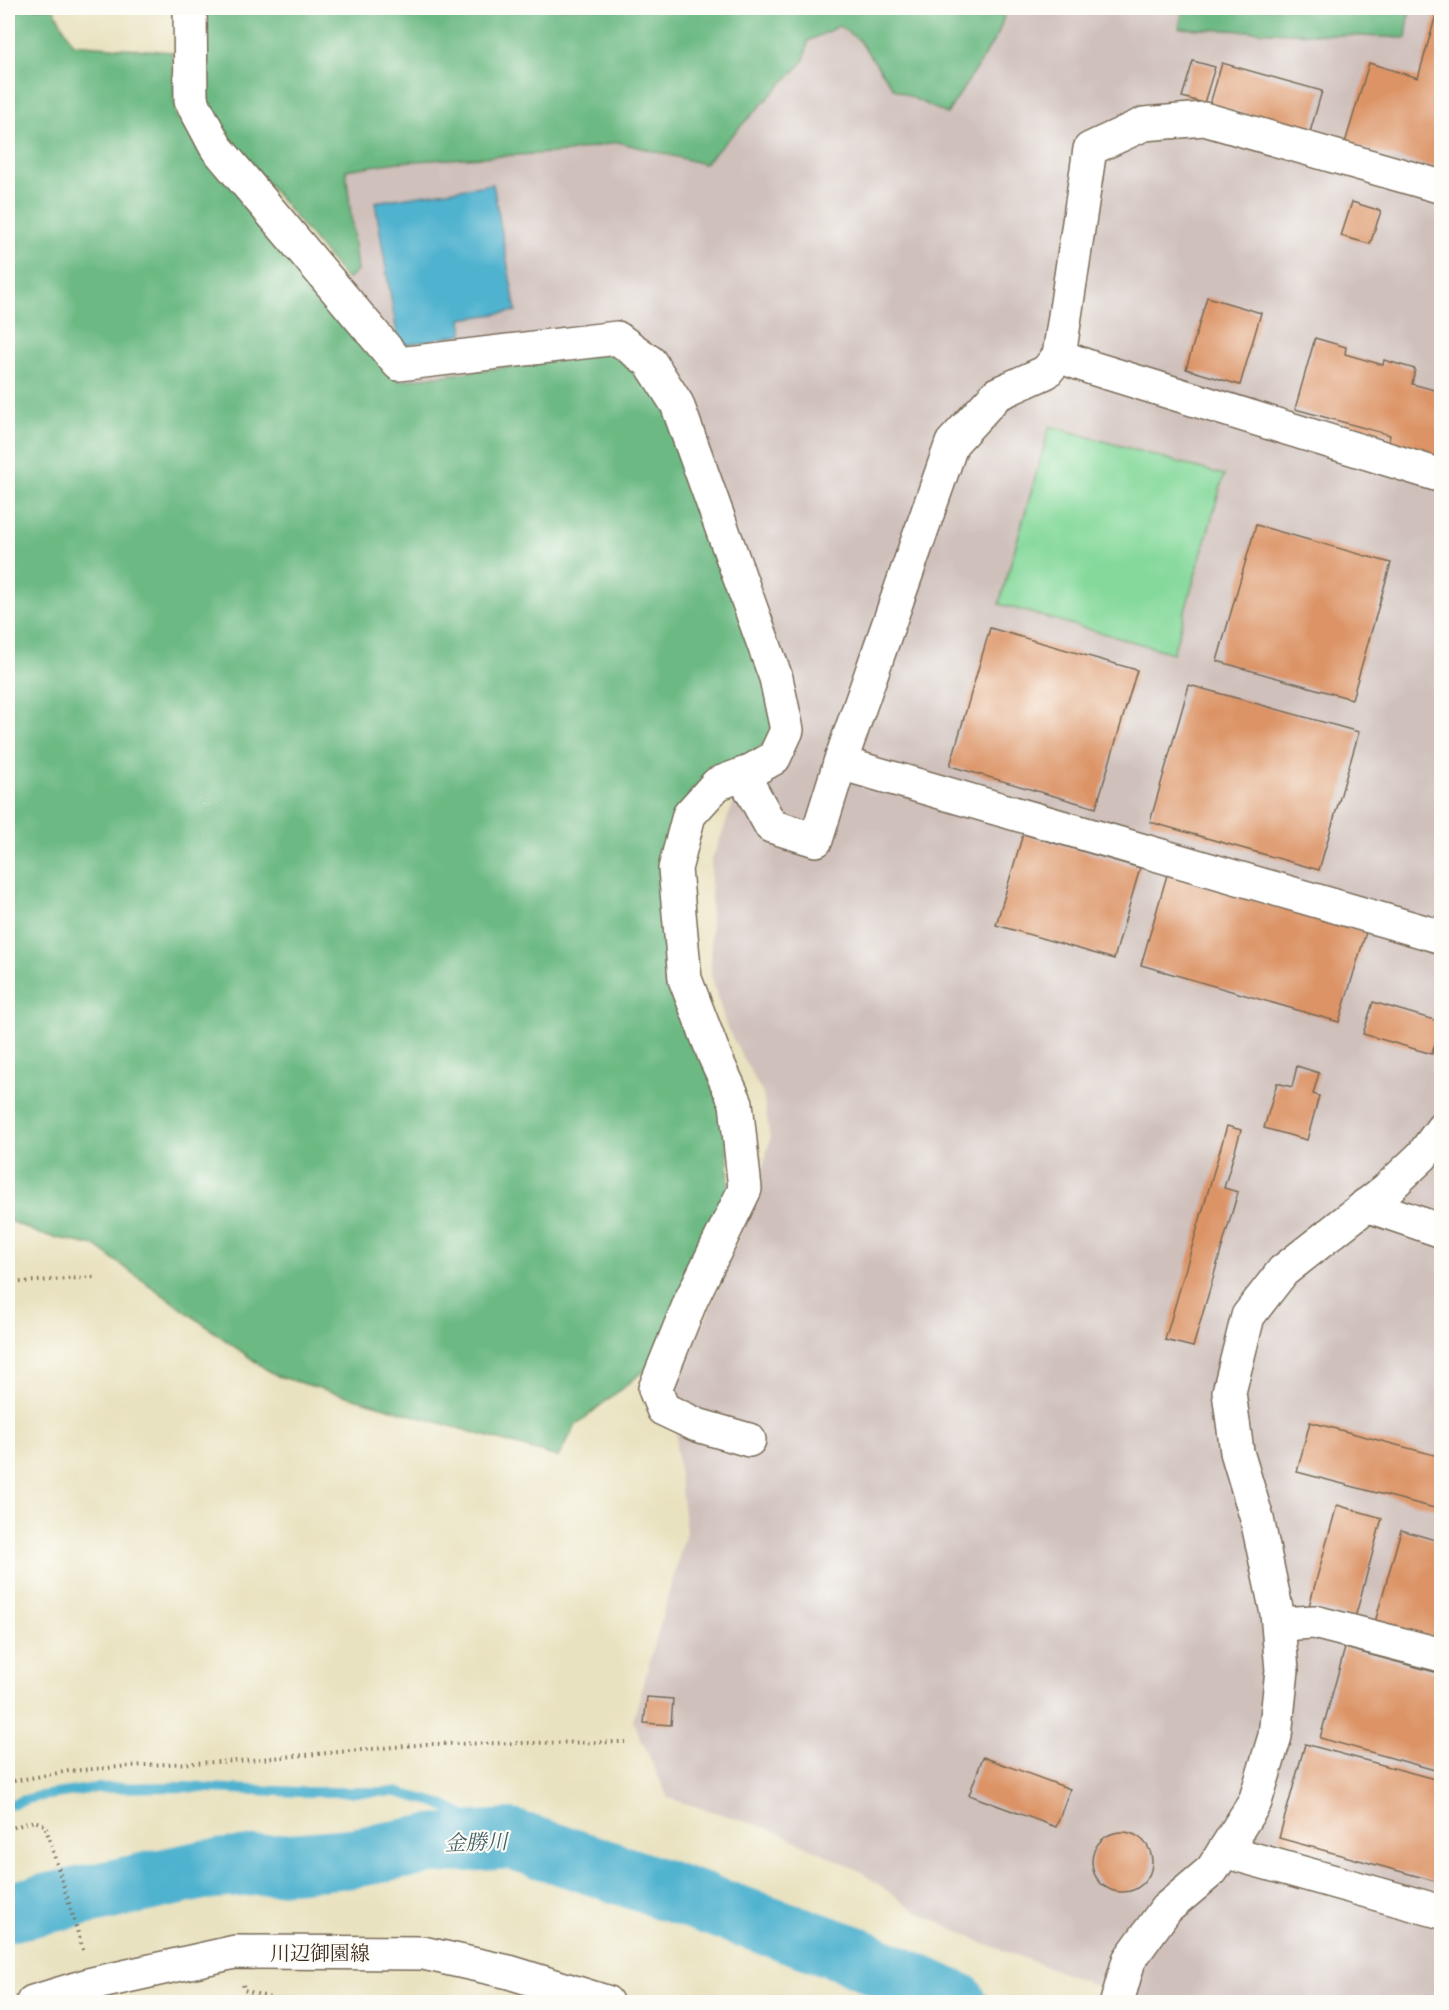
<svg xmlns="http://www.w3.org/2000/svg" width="1449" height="2010" viewBox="0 0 1449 2010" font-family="'Libre Caslon Text','Noto Serif JP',serif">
  <rect width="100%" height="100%" fill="#fdfcf7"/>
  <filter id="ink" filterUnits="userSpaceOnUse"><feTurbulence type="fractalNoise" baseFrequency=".0167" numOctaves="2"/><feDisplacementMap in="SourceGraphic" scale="12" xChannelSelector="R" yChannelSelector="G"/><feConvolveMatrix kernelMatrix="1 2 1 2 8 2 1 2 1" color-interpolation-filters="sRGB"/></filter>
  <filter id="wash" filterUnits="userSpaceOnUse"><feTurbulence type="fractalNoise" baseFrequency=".008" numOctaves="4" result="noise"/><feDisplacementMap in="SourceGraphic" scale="24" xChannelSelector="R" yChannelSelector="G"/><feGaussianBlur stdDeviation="1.35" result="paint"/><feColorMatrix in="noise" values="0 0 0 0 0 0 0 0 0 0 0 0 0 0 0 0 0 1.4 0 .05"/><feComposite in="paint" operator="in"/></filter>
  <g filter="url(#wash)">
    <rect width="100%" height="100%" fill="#e9e2c0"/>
    <polygon fill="#cfc0bb" points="1007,8 1183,8 1179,28 1405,38 1410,8 1441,8 1441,2002 1139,2002 981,1942 917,1912 860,1871 773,1830 668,1798 633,1721 686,1532 676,1448 678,1385 757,1191 770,1139 763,1094 726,1026 711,974 711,862 735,799 730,765 615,353 399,381 328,295 357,271 346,170 398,162 568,152 618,142 704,164 807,41 839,26 859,40 894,89 998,34"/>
    <polygon fill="#85d99b" stroke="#60825c" stroke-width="1.5" points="1050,426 1224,475 1173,653 999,604"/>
    <g fill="#6cb983" stroke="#547250" stroke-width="1.5">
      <polygon points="8,8 53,8 73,44 172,52 176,116 399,381 615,353 649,379 672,418 770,683 773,739 730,765 665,878 726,1106 729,1193 651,1365 576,1425 558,1457 274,1375 95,1246 40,1234 8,1220"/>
      <polygon points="206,8 1007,8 998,34 947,114 894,89 859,40 839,26 808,41 804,61 704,164 618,142 568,152 398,162 346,170 357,271 347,280 208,111"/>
      <polygon points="1183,8 1410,8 1406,38 1179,28"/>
    </g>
    <polygon fill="#50b2cf" stroke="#466e76" stroke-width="1.5" points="493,184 516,311 461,319 463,334 399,346 375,202"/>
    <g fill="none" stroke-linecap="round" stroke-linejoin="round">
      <polyline stroke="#50b2cf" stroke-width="10" points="8,1805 35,1797 96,1788 182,1787 300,1792 396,1792 438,1803 511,1839"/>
      <polyline stroke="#50b2cf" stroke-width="60" points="8,1912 203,1870 352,1858 432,1844 511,1839 592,1865 851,1954 957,2002"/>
    </g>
    <g id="blocks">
      <g fill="#dc9365">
        <polygon points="1438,8 1442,8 1442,170 1345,143 1369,63 1418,78"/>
        <polygon points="1193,61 1215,67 1204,103 1182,97"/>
        <polygon points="1222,63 1322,91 1310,132 1210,104"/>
        <polygon points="1352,202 1381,211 1370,244 1341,236"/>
        <polygon points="1207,297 1261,313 1240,385 1186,369"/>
        <polygon points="1315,338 1346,347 1345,354 1383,365 1384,360 1415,369 1412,384 1442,392 1442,460 1388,445 1390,435 1295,409"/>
        <polygon points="1256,525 1391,563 1352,699 1217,661"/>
        <polygon points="990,628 1137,670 1096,808 950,766"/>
        <polygon points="1189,685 1359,732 1319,870 1150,822"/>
        <polygon points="1023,834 1140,868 1114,959 996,925"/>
        <polygon points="1167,875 1366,932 1339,1022 1141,965"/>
        <polygon points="1373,1002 1441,1022 1432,1054 1363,1034"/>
        <polygon points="1297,1066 1319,1073 1313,1094 1319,1096 1307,1140 1264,1128 1277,1083 1292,1087"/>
        <polygon points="1227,1126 1241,1130 1224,1188 1238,1192 1193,1347 1165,1340"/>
        <polygon points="1310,1422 1442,1457 1442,1510 1297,1472"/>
        <polygon points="1337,1505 1382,1518 1355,1618 1309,1606"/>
        <polygon points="1401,1530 1442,1542 1442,1641 1375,1622"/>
        <polygon points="1345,1648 1442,1674 1442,1772 1320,1738"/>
        <polygon points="647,1697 673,1699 671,1725 644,1723"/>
        <polygon points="1305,1744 1442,1781 1442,1883 1279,1838"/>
        <polygon points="983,1757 1070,1789 1056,1827 969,1795"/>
        <circle cx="1122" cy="1862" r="30"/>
      </g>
    </g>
  </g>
  <g filter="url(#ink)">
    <use href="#blocks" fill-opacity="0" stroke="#786a57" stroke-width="1.5"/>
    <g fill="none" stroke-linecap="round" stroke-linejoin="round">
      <g stroke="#786a57" stroke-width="36">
        <g id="minor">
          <polyline points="190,8 191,100 216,147 399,364 617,338 650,362 677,404 776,678 787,730 774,758 749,772 717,784 689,815 675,869 685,979 715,1057 736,1103 745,1189 691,1300 655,1389 663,1409 697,1425 749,1440"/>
          <polyline points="1059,356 1090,149 1144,124 1204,119 1442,187"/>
          <polyline points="840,763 1442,937"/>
          <polyline points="743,775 771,826 816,840 840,763 952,443 997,394 1046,372 1059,356 1092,368 1442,476"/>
          <polyline points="1366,1205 1442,1231"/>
          <polyline points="1279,1624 1314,1622 1442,1655"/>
          <polyline points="1224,1851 1442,1912"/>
          <polyline points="1117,2002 1129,1960 1166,1909 1212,1870 1255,1802 1275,1736 1282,1670 1277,1613 1257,1519 1237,1452 1229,1392 1248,1316 1283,1271 1386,1190 1422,1156 1442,1129"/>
        </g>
      </g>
      <g stroke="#786a57" stroke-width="36">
        <polyline id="major" points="33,2002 92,1984 235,1952 423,1953 509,1972 606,2002"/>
      </g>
      <g stroke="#786a57" stroke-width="4" stroke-dasharray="1.5 4.5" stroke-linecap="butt">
        <polyline points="8,1283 94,1277"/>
        <polyline points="8,1782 69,1771 144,1765 239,1761 427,1744 625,1742"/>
        <polyline points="8,1829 34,1821 45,1825 84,1953"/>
        <polyline points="243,1985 244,1990 284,2002"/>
      </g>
      <use href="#minor" stroke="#fff" stroke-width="33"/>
      <use href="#major" stroke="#fff" stroke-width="33"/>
    </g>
  </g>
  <g text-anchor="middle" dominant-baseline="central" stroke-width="4.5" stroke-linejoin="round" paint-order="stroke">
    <g font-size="20" fill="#3b2a1e" stroke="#fdfcf7">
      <text x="320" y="1953">川辺御園線</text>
    </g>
    <g font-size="21" font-style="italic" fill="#436065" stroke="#fdfcf7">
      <text transform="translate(476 1842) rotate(-2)">金勝川</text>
    </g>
  </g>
  <rect width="1449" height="2010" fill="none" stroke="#fdfcf7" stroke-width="30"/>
</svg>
